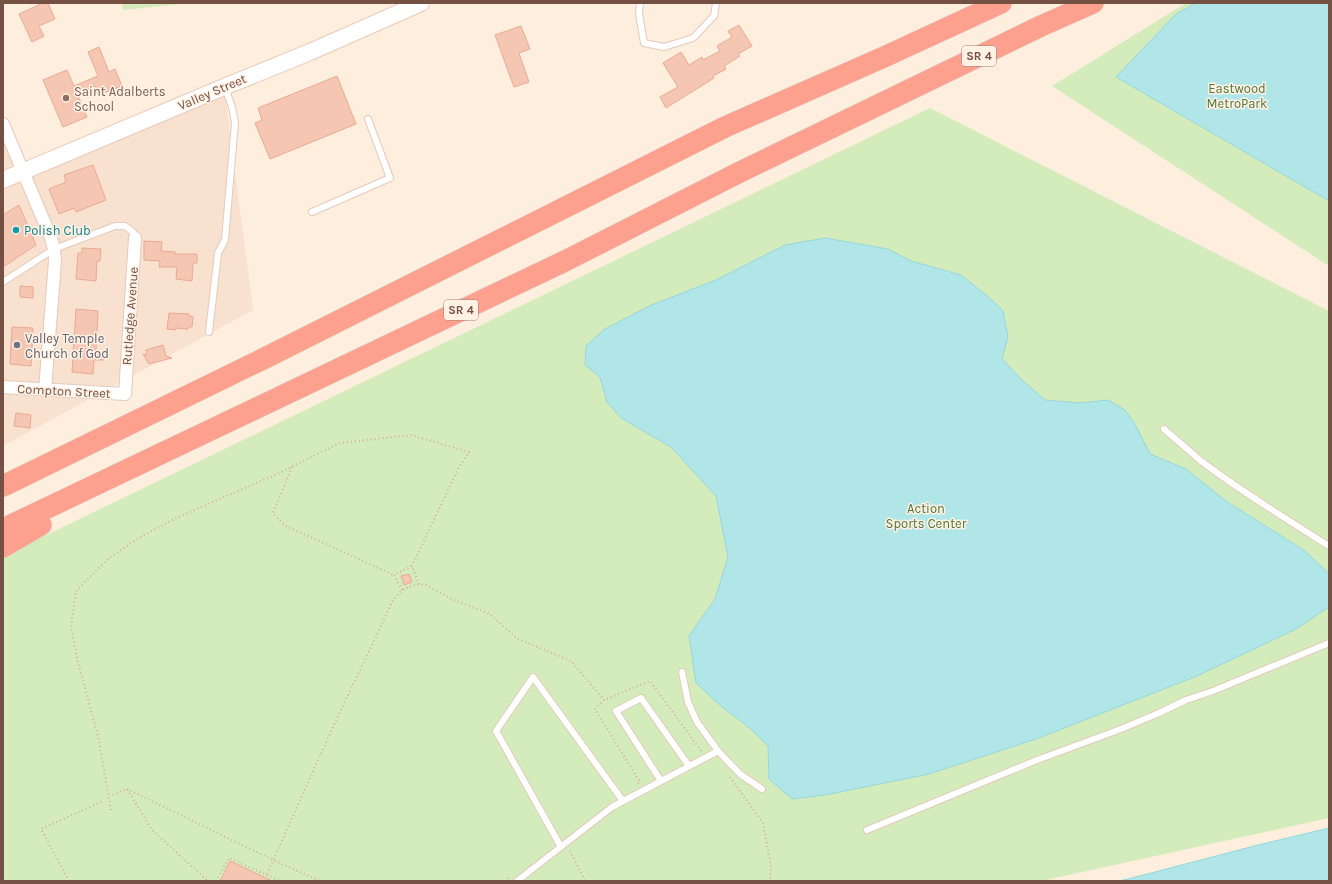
<svg xmlns="http://www.w3.org/2000/svg" width="1332" height="884" viewBox="0 0 1332 884" font-family="Karla,sans-serif">
  <rect width="100%" height="100%" fill="#feeedd"/>
  <polygon fill="#f8e1ce" points="224,87 253,310 3,446 3,124 23,171"/>
  <g fill="#d4ecbb">
    <polygon points="122,3 190,3 123,10"/>
    <polygon points="1186,3 1329,3 1329,266 1052,86"/>
    <polygon points="930,108 1329,311 1329,818 1041,881 3,881 3,556"/>
  </g>
  <g fill="#b1e6e8" stroke="#96d7db">
    <polygon points="1196,3 1329,3 1329,201 1116,77 1176,14"/>
    <polygon points="825,238 888,249 911,261 961,275 992,300 1003,311 1008,337 1002,359 1022,380 1045,400 1080,403 1108,400 1125,410 1136,426 1150,454 1186,469 1226,501 1305,551 1329,574 1329,607 1296,629 1197,676 1036,739 929,774 825,795 792,799 769,779 768,746 752,730 721,706 696,683 689,636 715,599 728,557 716,496 671,447 621,418 607,402 600,377 585,365 586,346 605,329 649,306 716,280 785,245"/>
    <polygon points="1329,828 1329,881 1118,881 1132,878 1258,845"/>
  </g>
  <g fill="#f5c6b2" stroke="#e9aa92">
    <polygon points="43,3 48,3 55,19 39,26 44,36 32,42 19,14"/>
    <polygon points="739,25 752,46 738,54 740,56 724,66 726,69 713,76 714,78 666,108 660,97 678,87 663,63 681,52 689,65 702,57 703,60 720,51 717,46 732,37 728,31"/>
    <polygon points="521,26 530,49 519,53 529,82 514,87 495,35"/>
    <polygon points="99,47 109,72 115,69 122,86 98,95 95,86 77,93 87,117 63,127 43,80 67,70 74,86 98,76 88,52"/>
    <polygon points="337,76 356,124 270,159 255,123 262,120 258,108"/>
    <polygon points="93,165 106,200 76,212 74,208 59,214 49,189 66,182 64,175"/>
    <polygon points="19,205 36,245 3,267 3,215"/>
    <polygon points="144,241 162,242 161,251 175,252 175,254 197,254 197,263 193,263 192,281 176,279 177,267 159,267 160,261 144,260"/>
    <polygon points="82,248 101,249 100,261 97,261 96,281 76,279 78,253 82,253"/>
    <polygon points="20,286 33,287 33,298 20,297"/>
    <polygon points="76,309 98,311 96,351 104,352 103,360 94,360 93,374 72,372"/>
    <polygon points="169,313 189,314 189,316 193,317 192,327 188,327 188,329 176,328 176,330 167,329"/>
    <polygon points="12,327 33,328 31,366 10,364"/>
    <polygon points="163,345 166,356 172,358 149,364 143,354 147,355 146,350"/>
    <polygon points="16,413 31,415 30,428 14,426"/>
    <polygon points="409,574 412,582 404,585 401,576"/>
    <polygon points="230,861 272,881 220,881"/>
  </g>
  <g fill="none" stroke-linecap="round" stroke-linejoin="round">
    <g stroke="#e4cabc" stroke-width="8">
      <g id="lane">
        <polyline points="640,3 639,14 644,43 664,47 693,38 714,16 716,3"/>
        <polyline points="312,212 390,178 368,119"/>
        <polyline points="3,282 54,249 115,226 125,226 133,232 135,238"/>
        <polyline points="209,332 218,253 225,240 235,123 232,107 225,88"/>
        <path d="M1164 429C1177 440 1189 451 1201 461 1242 492 1286 519 1329 546"/>
        <polyline points="682,672 688,702 697,722 718,751 740,774 762,789"/>
        <polyline points="661,781 616,711 641,698 689,766"/>
        <polyline points="867,830 1037,760 1121,729 1159,713 1186,700 1213,691 1329,643"/>
        <polyline points="561,847 496,731 533,677 623,801"/>
        <polyline points="517,881 612,807 718,751"/>
      </g>
    </g>
    <g stroke="#e4cabc" stroke-width="14">
      <g id="street">
        <polyline points="3,124 51,238 54,249 55,261 45,390"/>
        <polyline points="3,387 125,394 135,238"/>
      </g>
    </g>
    <g stroke="#eacab8" stroke-width="18">
      <polyline id="secondary" points="3,180 224,87 310,52 421,3"/>
    </g>
    <g stroke="#dbd2ce" stroke-width="22">
      <g id="highway">
        <polyline points="3,486 267,357 725,127 884,57 1001,3"/>
        <polyline points="3,529 565,261 740,172 1041,26 1093,3"/>
        <polyline points="3,547 41,525"/>
      </g>
    </g>
    <g stroke="#daaa96" stroke-width="2" stroke-dasharray="1 3" stroke-linecap="butt">
      <polyline points="292,467 273,513 284,525 394,575"/>
      <polyline points="402,590 394,575 412,566 419,585"/>
      <polyline points="730,777 763,823 771,867 770,881"/>
      <polyline points="638,783 640,782 595,709 604,700 650,681 702,752"/>
      <polyline points="127,789 273,860 320,881"/>
      <polyline points="113,795 127,789 152,830 208,881"/>
      <polyline points="111,810 98,736 78,662 71,627 76,591 110,557 144,535 174,519 277,474 340,443 411,435 469,452 459,467 412,566"/>
      <polyline points="570,851 585,881"/>
      <polyline points="267,874 337,718 375,639 392,602 402,590 416,584 426,585 456,601 488,613 518,639 571,661 604,700"/>
      <polyline points="69,881 41,829 103,801"/>
      <polyline points="216,881 229,858 280,881"/>
      <polyline points="504,881 509,877"/>
    </g>
    <use href="#lane" stroke="#fff" stroke-width="6"/>
    <use href="#street" stroke="#fff" stroke-width="12"/>
    <use href="#secondary" stroke="#fff" stroke-width="16"/>
    <use href="#highway" stroke="#fea08e" stroke-width="21"/>
  </g>
  <circle fill="#8d6e63" stroke="#fff2e5" stroke-width="1.5" cx="66" cy="98" r="4"/>
  <circle fill="#0f9aa8" stroke="#fff2e5" stroke-width="1.5" cx="16" cy="230" r="4"/>
  <circle fill="#6b7280" stroke="#fff2e5" stroke-width="1.5" cx="17" cy="345" r="4"/>
  <g text-anchor="middle" dominant-baseline="central" stroke-width="3" stroke-linejoin="round" paint-order="stroke">
    <g fill="#fff2e5" stroke="#9e8174" stroke-width="1">
      <rect x="962" y="46" width="34" height="20" rx="3"/>
      <rect x="444" y="300" width="34" height="20" rx="3"/>
    </g>
    <g font-size="12" font-weight="bold" fill="#755144">
      <text x="979" y="56">SR 4</text>
      <text x="461" y="310">SR 4</text>
    </g>
    <g font-size="13" fill="#517639" stroke="#fff2e5">
      <text x="1237" y="88">Eastwood<tspan x="1237" dy="15">MetroPark</tspan></text>
      <text x="926" y="508">Action<tspan x="926" dy="15">Sports Center</tspan></text>
    </g>
    <g font-size="13" fill="#785e54" stroke="#fff2e5" text-anchor="start">
      <text x="74" y="91">Saint Adalberts<tspan x="74" dy="15">School</tspan></text>
    </g>
    <g font-size="13" fill="#755144" stroke="#fff2e5">
      <text transform="translate(212 92) rotate(-23)">Valley Street</text>
      <text transform="translate(130 316) rotate(-86)">Rutledge Avenue</text>
      <text transform="translate(64 391) rotate(3)">Compton Street</text>
    </g>
    <g font-size="13" fill="#0d838f" stroke="#fff2e5" text-anchor="start">
      <text x="24" y="230">Polish Club</text>
    </g>
    <g font-size="13" fill="#5b616d" stroke="#fff2e5" text-anchor="start">
      <text x="25" y="338">Valley Temple<tspan x="25" dy="15">Church of God</tspan></text>
    </g>
  </g>
  <rect width="1332" height="884" fill="none" stroke="#755144" stroke-width="8"/>
</svg>
